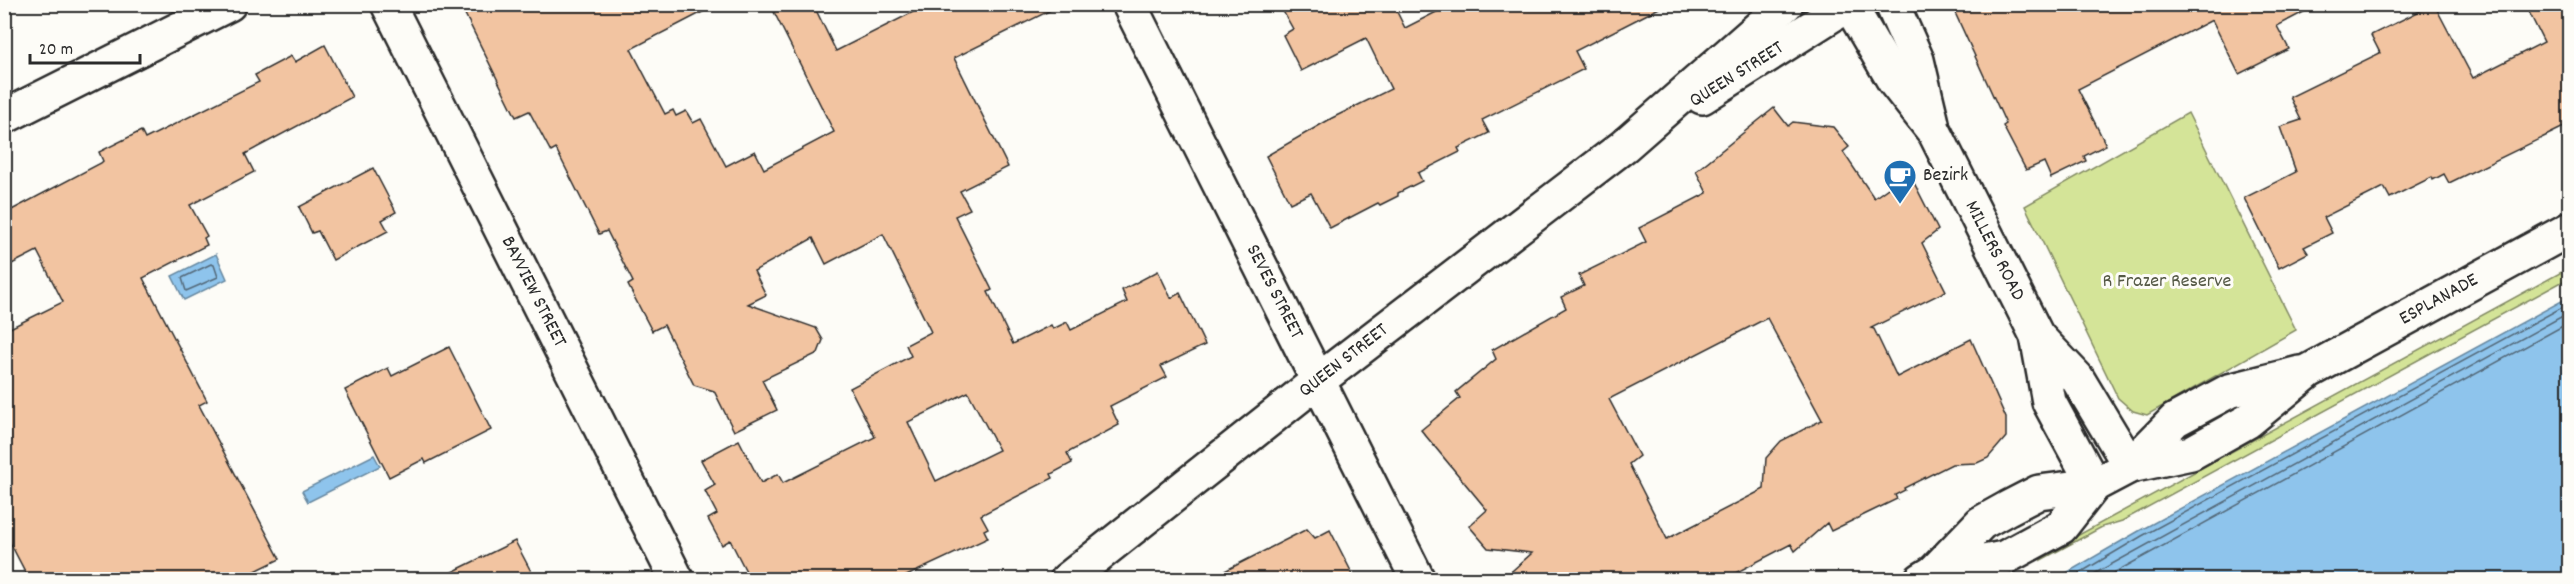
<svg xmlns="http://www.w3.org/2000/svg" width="2574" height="584" viewBox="0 0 2574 584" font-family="Dekko,sans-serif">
  <rect width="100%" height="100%" fill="#fdfcf7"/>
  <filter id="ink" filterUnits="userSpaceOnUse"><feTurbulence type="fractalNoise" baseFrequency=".0167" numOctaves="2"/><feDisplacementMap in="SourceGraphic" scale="12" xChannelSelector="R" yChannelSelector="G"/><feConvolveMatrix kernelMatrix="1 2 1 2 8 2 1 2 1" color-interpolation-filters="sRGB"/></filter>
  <g filter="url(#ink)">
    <g fill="#d4e498" stroke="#808862" stroke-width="1.5">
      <polygon points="2188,113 2296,330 2147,415 2133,411 2118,398 2025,206"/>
      <polygon points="2569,268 2569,278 2122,521 2102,527 2041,560 2042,555"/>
    </g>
    <g fill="#8ec4ec" stroke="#66879f" stroke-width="1.5">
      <polygon points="216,254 227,279 184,300 172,276"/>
      <polygon points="2569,297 2569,579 2056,579 2139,531"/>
      <polygon points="374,455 380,466 308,502 302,491"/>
    </g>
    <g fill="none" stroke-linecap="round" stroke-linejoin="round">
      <g stroke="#536878" stroke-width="1.5">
        <polygon points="211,264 214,265 218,277 186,291 182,278"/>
        <polyline points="2068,580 2142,536 2570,303"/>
        <polyline points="2083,580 2570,312"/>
        <polyline points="2101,580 2570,322"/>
      </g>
    </g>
    <g fill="#f2c4a1" stroke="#2b2b2b" stroke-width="1.5" fill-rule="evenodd">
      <path d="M460 4H718L631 49 665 114 673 110 676 116 686 111 693 123 701 119 726 166 755 151 764 169 834 132 770 4H813L836 51 929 4H1063L954 58 1008 167 960 191 970 209 955 216 992 290 988 292 1013 344 1051 325 1053 329 1067 322 1071 330 1127 302 1122 290 1158 271 1171 298 1180 293 1205 345 1161 366 1167 377 1110 406 1119 425 1067 453 1072 463 1051 474 1053 478 981 515 988 528 984 530 988 538 900 579H750L730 540 722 545 708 519 717 514 705 491 715 485 701 460 739 440 761 483 778 474 783 483 875 437 850 388 911 356 906 345 931 332 883 234 826 264 813 238 754 271 766 295 748 304 816 328 823 340 818 353 762 380 777 410 734 431 714 391 694 385 664 325 652 331 628 285 633 282 607 231 599 234 556 149 551 152 529 111 516 117ZM968 392 999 450 936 481 908 422Z"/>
      <polygon points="1279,4 1393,4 1405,28 1452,4 1667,4 1575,51 1584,69 1482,120 1489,133 1458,148 1460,152 1418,173 1422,181 1398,193 1398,196 1380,205 1378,203 1330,228 1311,193 1290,203 1266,156 1332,118 1391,89 1366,38 1301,71 1283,35 1293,29"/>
      <polygon points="1951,4 2319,4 2277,26 2289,49 2239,74 2212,20 2078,89 2106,145 2084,156 2086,161 2051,178 2044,162 2026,170 2003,126 2006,124"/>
      <polygon points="2434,4 2473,78 2544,42 2525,4 2570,4 2570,124 2449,183 2444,174 2433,180 2432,177 2390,198 2384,187 2324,217 2332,233 2304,247 2308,253 2279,268 2244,198 2296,172 2280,127 2301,120 2290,97 2380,53 2371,35"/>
      <polygon points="325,45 352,97 245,154 254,172 190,205 207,236 204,238 207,245 143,278 207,401 199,405 280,559 239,579 29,579 4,531 4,331 63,302 37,251 4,268 4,214 101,163 103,161 99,152 141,131 145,139 259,82 255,75 291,56 295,62"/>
      <path d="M1774 108 1788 126 1793 122 1833 127 1849 147 1843 152 1874 198 1898 181 1911 177 1938 230 1922 243 1946 291 1871 328 1874 329 1897 377 1971 339 2006 418V437L1988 458 1977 463 1952 464 1904 488 1905 490 1895 495 1897 499 1870 512 1831 531 1827 523 1795 551 1791 544 1724 579H1503L1532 553 1488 548 1469 526 1487 510 1421 430 1460 398 1456 392 1496 359 1492 350 1566 308 1561 297 1584 286 1579 275 1646 242 1639 228 1707 193 1696 171ZM1767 318 1822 420 1781 441 1766 458 1764 489 1667 539 1629 464 1639 456 1609 399Z"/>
      <polygon points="373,168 396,212 382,220 388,231 333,260 318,231 312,233 299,207"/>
      <polygon points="449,347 491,430 426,463 424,459 389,477 345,390 388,368 392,376"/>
      <polygon points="1307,529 1315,538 1330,530 1355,579 1209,579"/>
      <polygon points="515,541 535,579 438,579"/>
    </g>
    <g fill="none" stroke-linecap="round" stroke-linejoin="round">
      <g stroke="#2b2b2b" stroke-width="38">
        <g id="street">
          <polyline points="388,4 677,580"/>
          <polyline points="1129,4 1418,580"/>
        </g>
      </g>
      <g stroke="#2b2b2b" stroke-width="38">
        <g id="secondary">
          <polyline points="1849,4 1894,81 1935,133 2037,336 2049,402 2094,485"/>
          <polyline points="1892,4 1917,60 1932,123"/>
          <polyline points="1702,97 1849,4"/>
          <polyline points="4,117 229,4"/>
          <polyline points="2037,336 2077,378 2130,466"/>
          <polyline points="2130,466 2175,420 2229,391 2300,373"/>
          <polyline points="1934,572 2004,558 2061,527 2094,485"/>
          <polyline points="1067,580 1319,380 1624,146 1786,4"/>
          <polyline points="1921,580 1934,572 1981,523 2008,508 2039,492 2094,485 2130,466 2191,453 2248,421 2309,371 2570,229"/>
        </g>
      </g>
      <use href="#street" stroke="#fdfcf7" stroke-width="33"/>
      <use href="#secondary" stroke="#fdfcf7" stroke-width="33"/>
    </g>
  </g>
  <defs>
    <g id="cafe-pin" transform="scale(1.725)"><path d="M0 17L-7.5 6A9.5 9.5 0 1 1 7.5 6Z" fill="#1f6fb2" stroke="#fdfcf7"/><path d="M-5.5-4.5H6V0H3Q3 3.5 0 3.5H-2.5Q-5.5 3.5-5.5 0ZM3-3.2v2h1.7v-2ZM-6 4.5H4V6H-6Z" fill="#fff"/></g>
  </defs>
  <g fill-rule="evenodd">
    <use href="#cafe-pin" x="1900" y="176"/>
  </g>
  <g text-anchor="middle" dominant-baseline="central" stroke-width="6" stroke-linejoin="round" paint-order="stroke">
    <g font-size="20" fill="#2b2b2b" stroke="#fdfcf7">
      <text transform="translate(1737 75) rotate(-32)">QUEEN STREET</text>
      <text transform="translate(1994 251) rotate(63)">MILLERS ROAD</text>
      <text transform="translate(533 292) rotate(63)">BAYVIEW STREET</text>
      <text transform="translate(1274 292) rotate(63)">SEVES STREET</text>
      <text transform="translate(2439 300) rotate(-29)">ESPLANADE</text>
      <text transform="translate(1344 361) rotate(-38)">QUEEN STREET</text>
    </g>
    <g font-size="20" fill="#2b2b2b" stroke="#fdfcf7" text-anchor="start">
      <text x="1923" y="176">Bezirk</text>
    </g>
    <g font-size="20" fill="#555946" stroke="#fdfcf7">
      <text x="2167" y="282">R Frazer Reserve</text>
    </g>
  </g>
  <rect width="2574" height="584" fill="none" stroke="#fdfcf7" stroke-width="24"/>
  <rect x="12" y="12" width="2550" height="560" fill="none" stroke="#2b2b2b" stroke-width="2" filter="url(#ink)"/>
  <path d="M30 54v9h110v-9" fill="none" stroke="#2b2b2b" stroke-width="3"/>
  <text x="39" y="54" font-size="18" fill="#2b2b2b" stroke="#fdfcf7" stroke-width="4.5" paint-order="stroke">20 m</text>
</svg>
